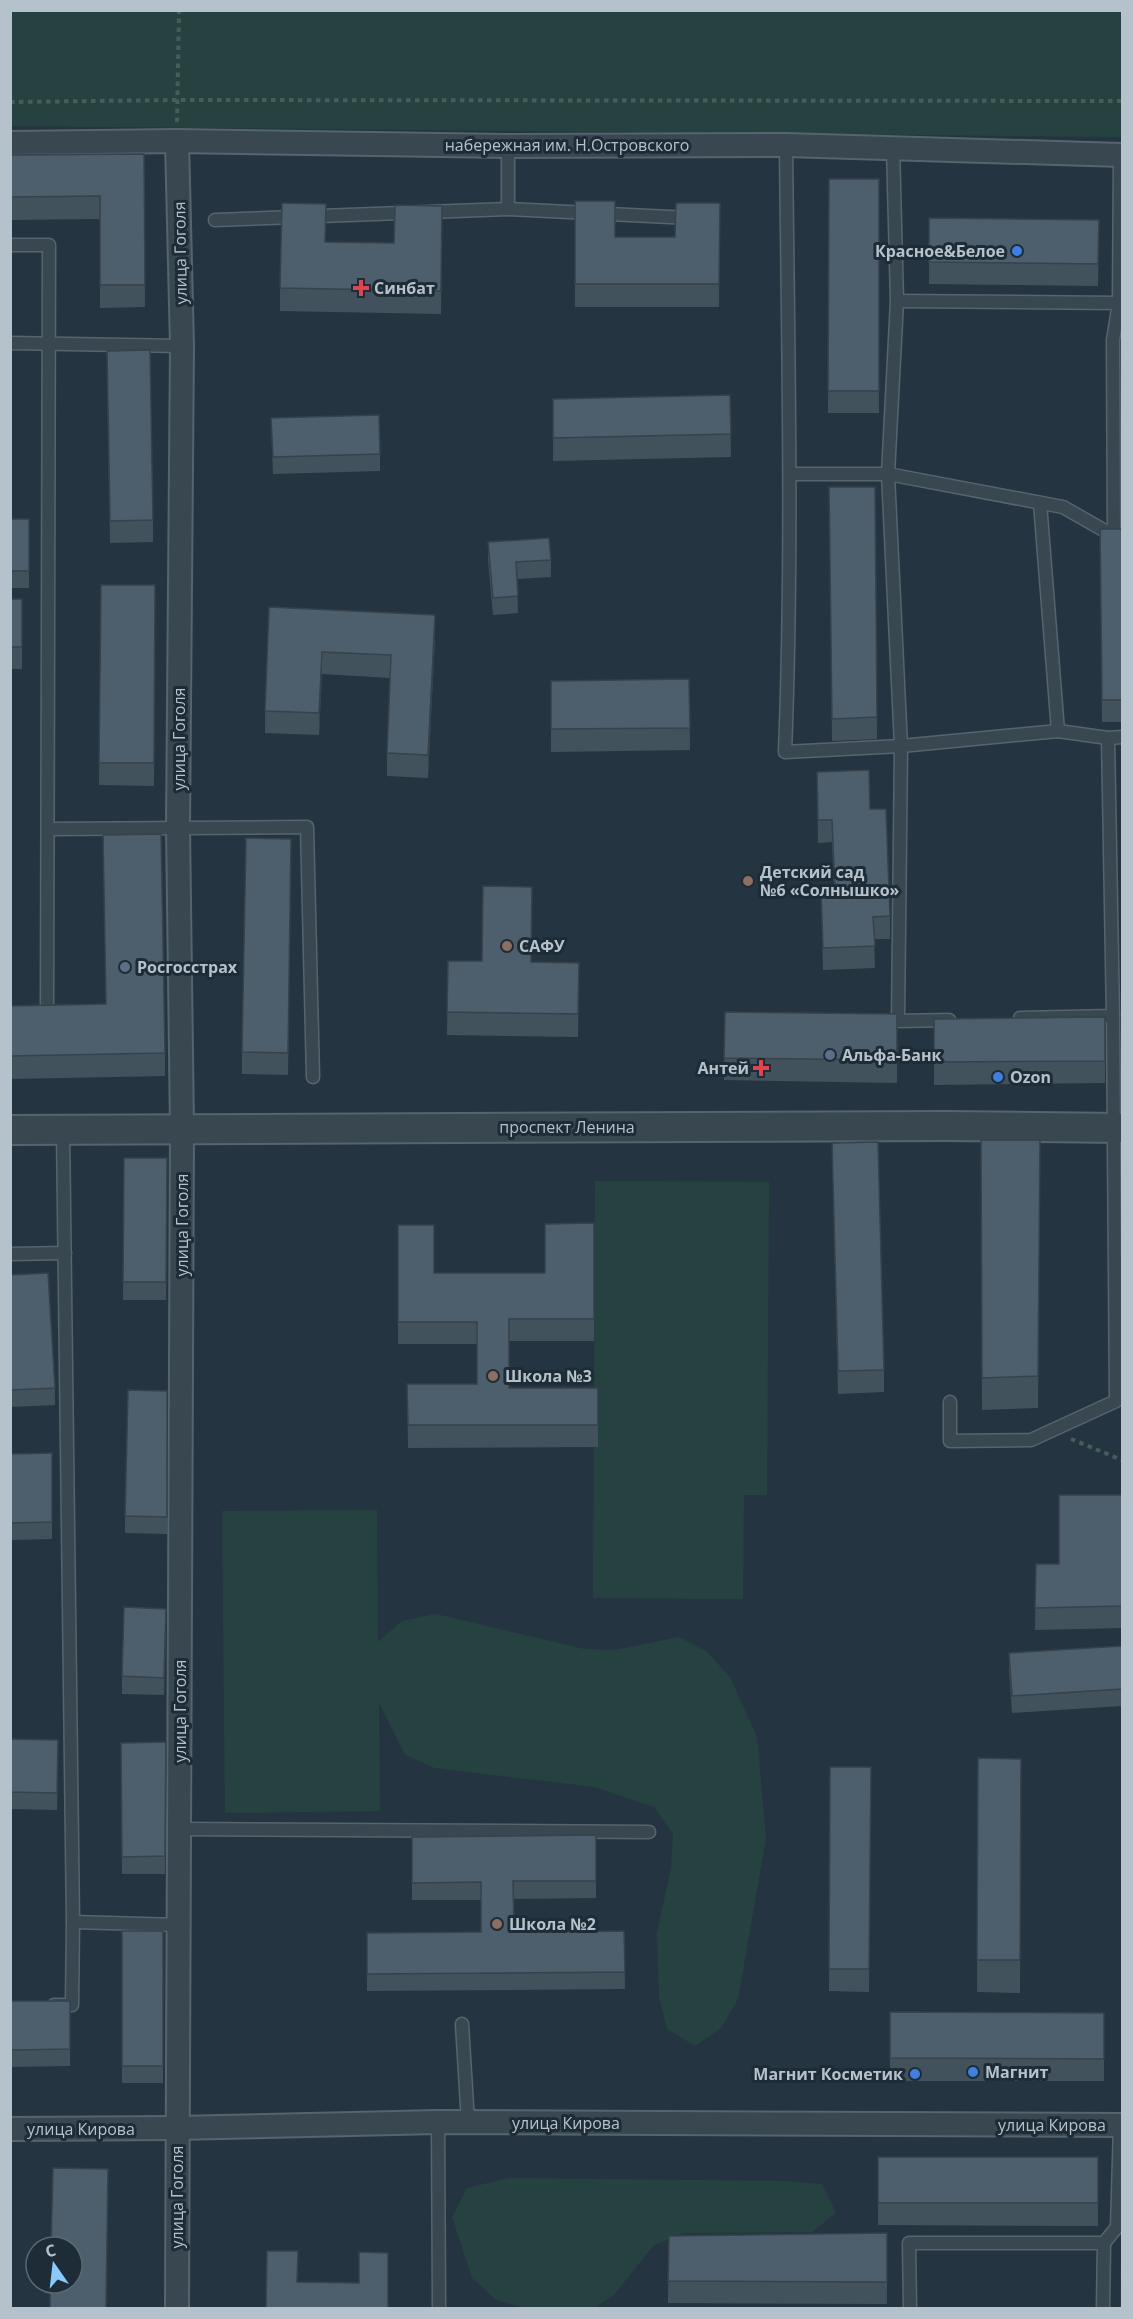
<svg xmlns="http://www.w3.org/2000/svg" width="1133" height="2319" viewBox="0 0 1133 2319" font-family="'Open Sans',sans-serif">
  <rect width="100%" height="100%" fill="#243541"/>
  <g fill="#264240">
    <polygon points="11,11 1122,11 1122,137 11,126"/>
    <polygon points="595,1181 769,1182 767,1495 744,1495 743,1599 593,1598"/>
    <polygon points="377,1510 378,1642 402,1621 436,1614 584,1649 615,1650 679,1637 707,1652 730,1677 757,1737 766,1838 738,1999 721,2028 695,2046 667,2029 659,1997 657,1933 671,1868 673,1834 654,1807 595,1787 435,1768 405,1755 379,1703 380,1811 225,1813 222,1511"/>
    <polygon points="509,2178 785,2181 822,2184 836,2213 812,2232 684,2233 654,2245 614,2295 594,2308 525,2308 496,2300 472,2278 452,2217 467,2188"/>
  </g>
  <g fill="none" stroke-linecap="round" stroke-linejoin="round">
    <g stroke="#56646e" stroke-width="15">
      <g id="service">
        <path d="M786 145C788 347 793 549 785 752L901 746 1058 731 1108 738"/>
        <polyline points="508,146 508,209"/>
        <polyline points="893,147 897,301 888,474 901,746 898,1021 949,1020"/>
        <polyline points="215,220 508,209 690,218"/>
        <polyline points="10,245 49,245 47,1014 10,1016"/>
        <polyline points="897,301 1119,303 1113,340 1114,536"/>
        <polyline points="1119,303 1120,155"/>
        <polyline points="10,343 182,346"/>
        <polyline points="790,474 888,474 1063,507 1114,536 1122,536"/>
        <polyline points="1040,503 1058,731"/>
        <polyline points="48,829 307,827 313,1077"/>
        <polyline points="1020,1018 1113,1016 1108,738 1122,737"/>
        <polyline points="63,1130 73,1922"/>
        <polyline points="10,1254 65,1253"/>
        <polyline points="950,1402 950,1441 1031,1440 1116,1401 1113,1016"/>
        <polyline points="179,1829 649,1832"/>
        <polyline points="54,2005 72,2005 73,1922 179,1925"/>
        <polyline points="462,2024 468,2122"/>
        <polyline points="438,2122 439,2308"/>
        <polyline points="1104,2243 1117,2227 1120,2125"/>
        <polyline points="910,2308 909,2243 1104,2243 1103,2308"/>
      </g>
    </g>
    <g stroke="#56646e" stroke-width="26">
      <g id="minor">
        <polyline points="177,141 182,346 178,827 182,1128 177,2308"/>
        <polyline points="10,143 177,141 508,146 786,145 1122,155"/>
        <polyline points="10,2129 177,2128 438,2122 1122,2125"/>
      </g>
    </g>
    <g stroke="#56646e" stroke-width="32">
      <polyline id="tertiary" points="10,1130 946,1126 1122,1128"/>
    </g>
    <g stroke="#445e5c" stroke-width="4" stroke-dasharray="4.5 4.5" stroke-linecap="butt">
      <polyline points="10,102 177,100 1122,101"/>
      <polyline points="177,122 179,10"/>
      <polyline points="1071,1439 1122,1460"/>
    </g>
    <use href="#service" stroke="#394751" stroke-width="12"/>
    <use href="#minor" stroke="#394751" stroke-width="22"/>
    <use href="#tertiary" stroke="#394751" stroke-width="28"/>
  </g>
  <g fill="#42525d">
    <polygon points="144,154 145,307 100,308 100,219 10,220 10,155"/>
    <polygon points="829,179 879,179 879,413 828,413"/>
    <polygon points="575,201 615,237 675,237 720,203 719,307 575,307"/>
    <polygon points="442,206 441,314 280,311 280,288 326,242 394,243"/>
    <polygon points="929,218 1099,220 1098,286 929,284"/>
    <polygon points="107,373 153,520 153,542 110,543"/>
    <polygon points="730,395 731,457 553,461 553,399"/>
    <polygon points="271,418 380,454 380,471 273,474"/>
    <polygon points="829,487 875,487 877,739 832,741"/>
    <rect x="10" y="519" width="19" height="69"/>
    <polygon points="1100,529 1122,529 1122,722 1102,722"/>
    <polygon points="488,542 551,560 551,577 517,579 518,613 493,615 488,560"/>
    <polygon points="101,585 155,585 154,786 99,785"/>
    <rect x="10" y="599" width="12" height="70"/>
    <polygon points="269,607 435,637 428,778 387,776 387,753 390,678 322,674 319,735 265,733 265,711"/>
    <polygon points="689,679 690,750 551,752 551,681"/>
    <polygon points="817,772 870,809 890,916 890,939 874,939 875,968 823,970 821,892 834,892 832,842 818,843"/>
    <polygon points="291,861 288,1075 242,1074 242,1052"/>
    <polygon points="448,961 579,963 578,1037 447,1035"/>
    <polygon points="105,1004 165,1053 165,1076 10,1079 10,1006"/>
    <polygon points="725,1012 897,1014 897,1083 724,1080"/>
    <polygon points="1105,1017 1105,1083 934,1085 934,1019"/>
    <polygon points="1121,1017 1122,1017 1122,1083"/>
    <polygon points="981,1140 1040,1140 1038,1408 982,1410"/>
    <polygon points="832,1143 884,1370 884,1392 838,1394"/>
    <polygon points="124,1158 167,1158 166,1300 123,1300"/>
    <polygon points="594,1223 594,1341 509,1341 509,1388 598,1388 598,1447 408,1448 407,1384 477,1384 477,1344 398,1344 398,1225 434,1273 545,1273"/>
    <polygon points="10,1275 55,1388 55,1405 10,1407"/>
    <polygon points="167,1391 167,1534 125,1533 125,1516"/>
    <polygon points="52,1453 52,1539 10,1540 10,1454"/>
    <polygon points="1122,1495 1122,1628 1035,1630 1036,1564 1059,1564"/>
    <polygon points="166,1626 164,1695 122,1694 122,1676"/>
    <polygon points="1009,1653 1122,1658 1122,1706 1012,1713 1009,1670"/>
    <polygon points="10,1739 58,1757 57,1810 10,1809"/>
    <polygon points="166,1742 165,1874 122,1874 121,1743"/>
    <polygon points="978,1758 1021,1759 1020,1993 977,1992"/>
    <polygon points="830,1767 871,1767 869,1992 829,1991"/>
    <polygon points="596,1835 596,1898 513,1899 514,1932 624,1931 625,1989 367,1991 367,1933 481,1932 481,1900 412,1900 412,1837"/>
    <rect x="122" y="1931" width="41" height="152"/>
    <polygon points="10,2001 70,2001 70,2066 10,2067"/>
    <polygon points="890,2012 1104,2013 1104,2081 890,2081"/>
    <polygon points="878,2157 1098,2157 1098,2226 878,2225"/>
    <polygon points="887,2233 887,2304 668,2303 669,2236"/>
  </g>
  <g fill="#36424c">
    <polygon points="435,615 435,637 428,778 428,755"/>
    <polygon points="322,652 322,674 319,735 319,713"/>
    <polygon points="166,1609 166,1626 164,1695 164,1678"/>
  </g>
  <g fill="#4d5f6c" stroke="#36424c" stroke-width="1.5">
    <polygon points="144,154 145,285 100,285 100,196 10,197 10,155"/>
    <polygon points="829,179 879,179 879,391 828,391"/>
    <polygon points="575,201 615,201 615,237 675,237 676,203 720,203 719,284 575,284"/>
    <polygon points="282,203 326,204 325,242 394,243 395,205 442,206 441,291 280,288"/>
    <polygon points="929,218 1099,220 1098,264 929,262"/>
    <polygon points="150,350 153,520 110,521 107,351"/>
    <polygon points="730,395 731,434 553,438 553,399"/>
    <polygon points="379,415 380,454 273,457 271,418"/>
    <polygon points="829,487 875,487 877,717 832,719"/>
    <rect x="10" y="519" width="19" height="52"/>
    <polygon points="1100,529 1122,529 1122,700 1102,700"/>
    <polygon points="549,538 551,560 516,562 518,596 493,598 488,542"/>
    <polygon points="101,585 155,585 154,763 99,763"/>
    <rect x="10" y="599" width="12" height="48"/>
    <polygon points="269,607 435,615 428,755 387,753 391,655 322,652 319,713 265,711"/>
    <polygon points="689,679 690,728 551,729 551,681"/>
    <polygon points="869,770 870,809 886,809 890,916 873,917 875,946 823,948 821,892 835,892 832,820 818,820 817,772"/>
    <polygon points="161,834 165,1053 10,1056 10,1006 106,1004 103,835"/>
    <polygon points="246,838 291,839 288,1053 242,1052"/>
    <polygon points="483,886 532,887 531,962 579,963 578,1014 447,1012 448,961 482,961"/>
    <polygon points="725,1012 897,1014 897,1060 724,1058"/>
    <polygon points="1105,1017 1105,1061 934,1062 934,1019"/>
    <polygon points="1121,1017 1122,1017 1122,1061"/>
    <polygon points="981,1140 1040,1140 1038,1376 982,1378"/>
    <polygon points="878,1142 884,1370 838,1371 832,1143"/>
    <polygon points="124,1158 167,1158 166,1282 123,1282"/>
    <polygon points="594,1223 594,1319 509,1319 509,1388 598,1388 598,1425 408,1425 407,1384 477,1384 477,1322 398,1322 398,1225 434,1225 434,1273 545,1273 545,1224"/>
    <polygon points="48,1273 55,1388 10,1390 10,1275"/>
    <polygon points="128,1390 167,1391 167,1517 125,1516"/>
    <polygon points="52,1453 52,1522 10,1523 10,1454"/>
    <polygon points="1059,1495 1122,1495 1122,1606 1035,1608 1036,1564 1059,1564"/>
    <polygon points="124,1607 166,1609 164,1678 122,1676"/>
    <polygon points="1122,1646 1122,1689 1012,1696 1009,1653"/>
    <polygon points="10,1739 58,1740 57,1793 10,1792"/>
    <polygon points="166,1742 165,1856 122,1857 121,1743"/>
    <polygon points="978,1758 1021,1759 1020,1960 977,1960"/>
    <polygon points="830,1767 871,1767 869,1969 829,1969"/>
    <polygon points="596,1835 596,1881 513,1881 514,1932 624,1931 625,1972 367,1974 367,1933 481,1932 481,1882 412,1883 412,1837"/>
    <rect x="122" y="1931" width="41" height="135"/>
    <polygon points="10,2001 70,2001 70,2049 10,2050"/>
    <polygon points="890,2012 1104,2013 1104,2059 890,2058"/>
    <rect x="878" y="2157" width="220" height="46"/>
    <polygon points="53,2168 108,2169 106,2308 50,2308 50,2283 72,2283 72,2247 51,2247"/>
    <polygon points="887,2233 887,2282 668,2281 669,2236"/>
    <polygon points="1122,2243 1122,2308 1121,2308"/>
    <polygon points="267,2251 298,2251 297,2282 359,2283 359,2252 388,2253 388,2308 266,2308"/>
  </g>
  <g fill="#3f7fe0" stroke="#1d2c36" stroke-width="2">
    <circle cx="1017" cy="251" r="6"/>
    <circle cx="998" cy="1077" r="6"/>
    <circle cx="973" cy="2072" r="6"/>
    <circle cx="915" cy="2074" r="6"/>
  </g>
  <g fill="#e0444e" stroke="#1d2c36" stroke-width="2">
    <path d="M358 279h6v6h6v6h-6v6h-6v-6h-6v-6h6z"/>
    <path d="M758 1059h6v6h6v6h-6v6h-6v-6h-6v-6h6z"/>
  </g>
  <g fill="#8d6e63" stroke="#1d2c36" stroke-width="2">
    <circle cx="748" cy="881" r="6"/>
    <circle cx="507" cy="946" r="6"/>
    <circle cx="493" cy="1376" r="6"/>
    <circle cx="497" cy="1924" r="6"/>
  </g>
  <g fill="#5c6f8a" stroke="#1d2c36" stroke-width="2">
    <circle cx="125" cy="967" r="6"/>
    <circle cx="830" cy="1055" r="6"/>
  </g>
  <g text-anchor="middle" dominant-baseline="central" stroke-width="6" stroke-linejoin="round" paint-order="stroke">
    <g font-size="16" fill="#b5c1cb" stroke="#1d2c36">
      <text x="567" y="145">набережная им. Н.Островского</text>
      <text transform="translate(180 253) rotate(-91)">улица Гоголя</text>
      <text transform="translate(179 739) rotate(-90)">улица Гоголя</text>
      <text x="567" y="1127">проспект Ленина</text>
      <text transform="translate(182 1225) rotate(-90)">улица Гоголя</text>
      <text transform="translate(180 1711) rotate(-90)">улица Гоголя</text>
      <text x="566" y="2123">улица Кирова</text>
      <text x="1052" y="2125">улица Кирова</text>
      <text x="81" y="2129">улица Кирова</text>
      <text transform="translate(177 2197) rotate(-90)">улица Гоголя</text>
    </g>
    <g font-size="16" font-weight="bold" fill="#b5c1cb" stroke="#1d2c36" text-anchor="start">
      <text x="1005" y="251" text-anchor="end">Красное&amp;Белое</text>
      <text x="374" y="288">Синбат</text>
      <text x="760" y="872">Детский сад<tspan x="760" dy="18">№6 «Солнышко»</tspan></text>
      <text x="519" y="946">САФУ</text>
      <text x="137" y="967">Росгосстрах</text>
      <text x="842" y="1055">Альфа-Банк</text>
      <text x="749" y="1068" text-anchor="end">Антей</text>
      <text x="1010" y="1077">Ozon</text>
      <text x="505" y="1376">Школа №3</text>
      <text x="509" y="1924">Школа №2</text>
      <text x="985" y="2072">Магнит</text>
      <text x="903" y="2074" text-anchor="end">Магнит Косметик</text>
    </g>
  </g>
  <rect width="1133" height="2319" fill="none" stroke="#b5c1cb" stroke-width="24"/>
  <g transform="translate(54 2265) rotate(346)"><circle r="28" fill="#1d2c36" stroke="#5a6872" stroke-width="1.5"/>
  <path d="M0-4.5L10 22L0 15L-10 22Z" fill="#89c9fc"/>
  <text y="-9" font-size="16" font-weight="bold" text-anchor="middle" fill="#b5c1cb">С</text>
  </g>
</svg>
